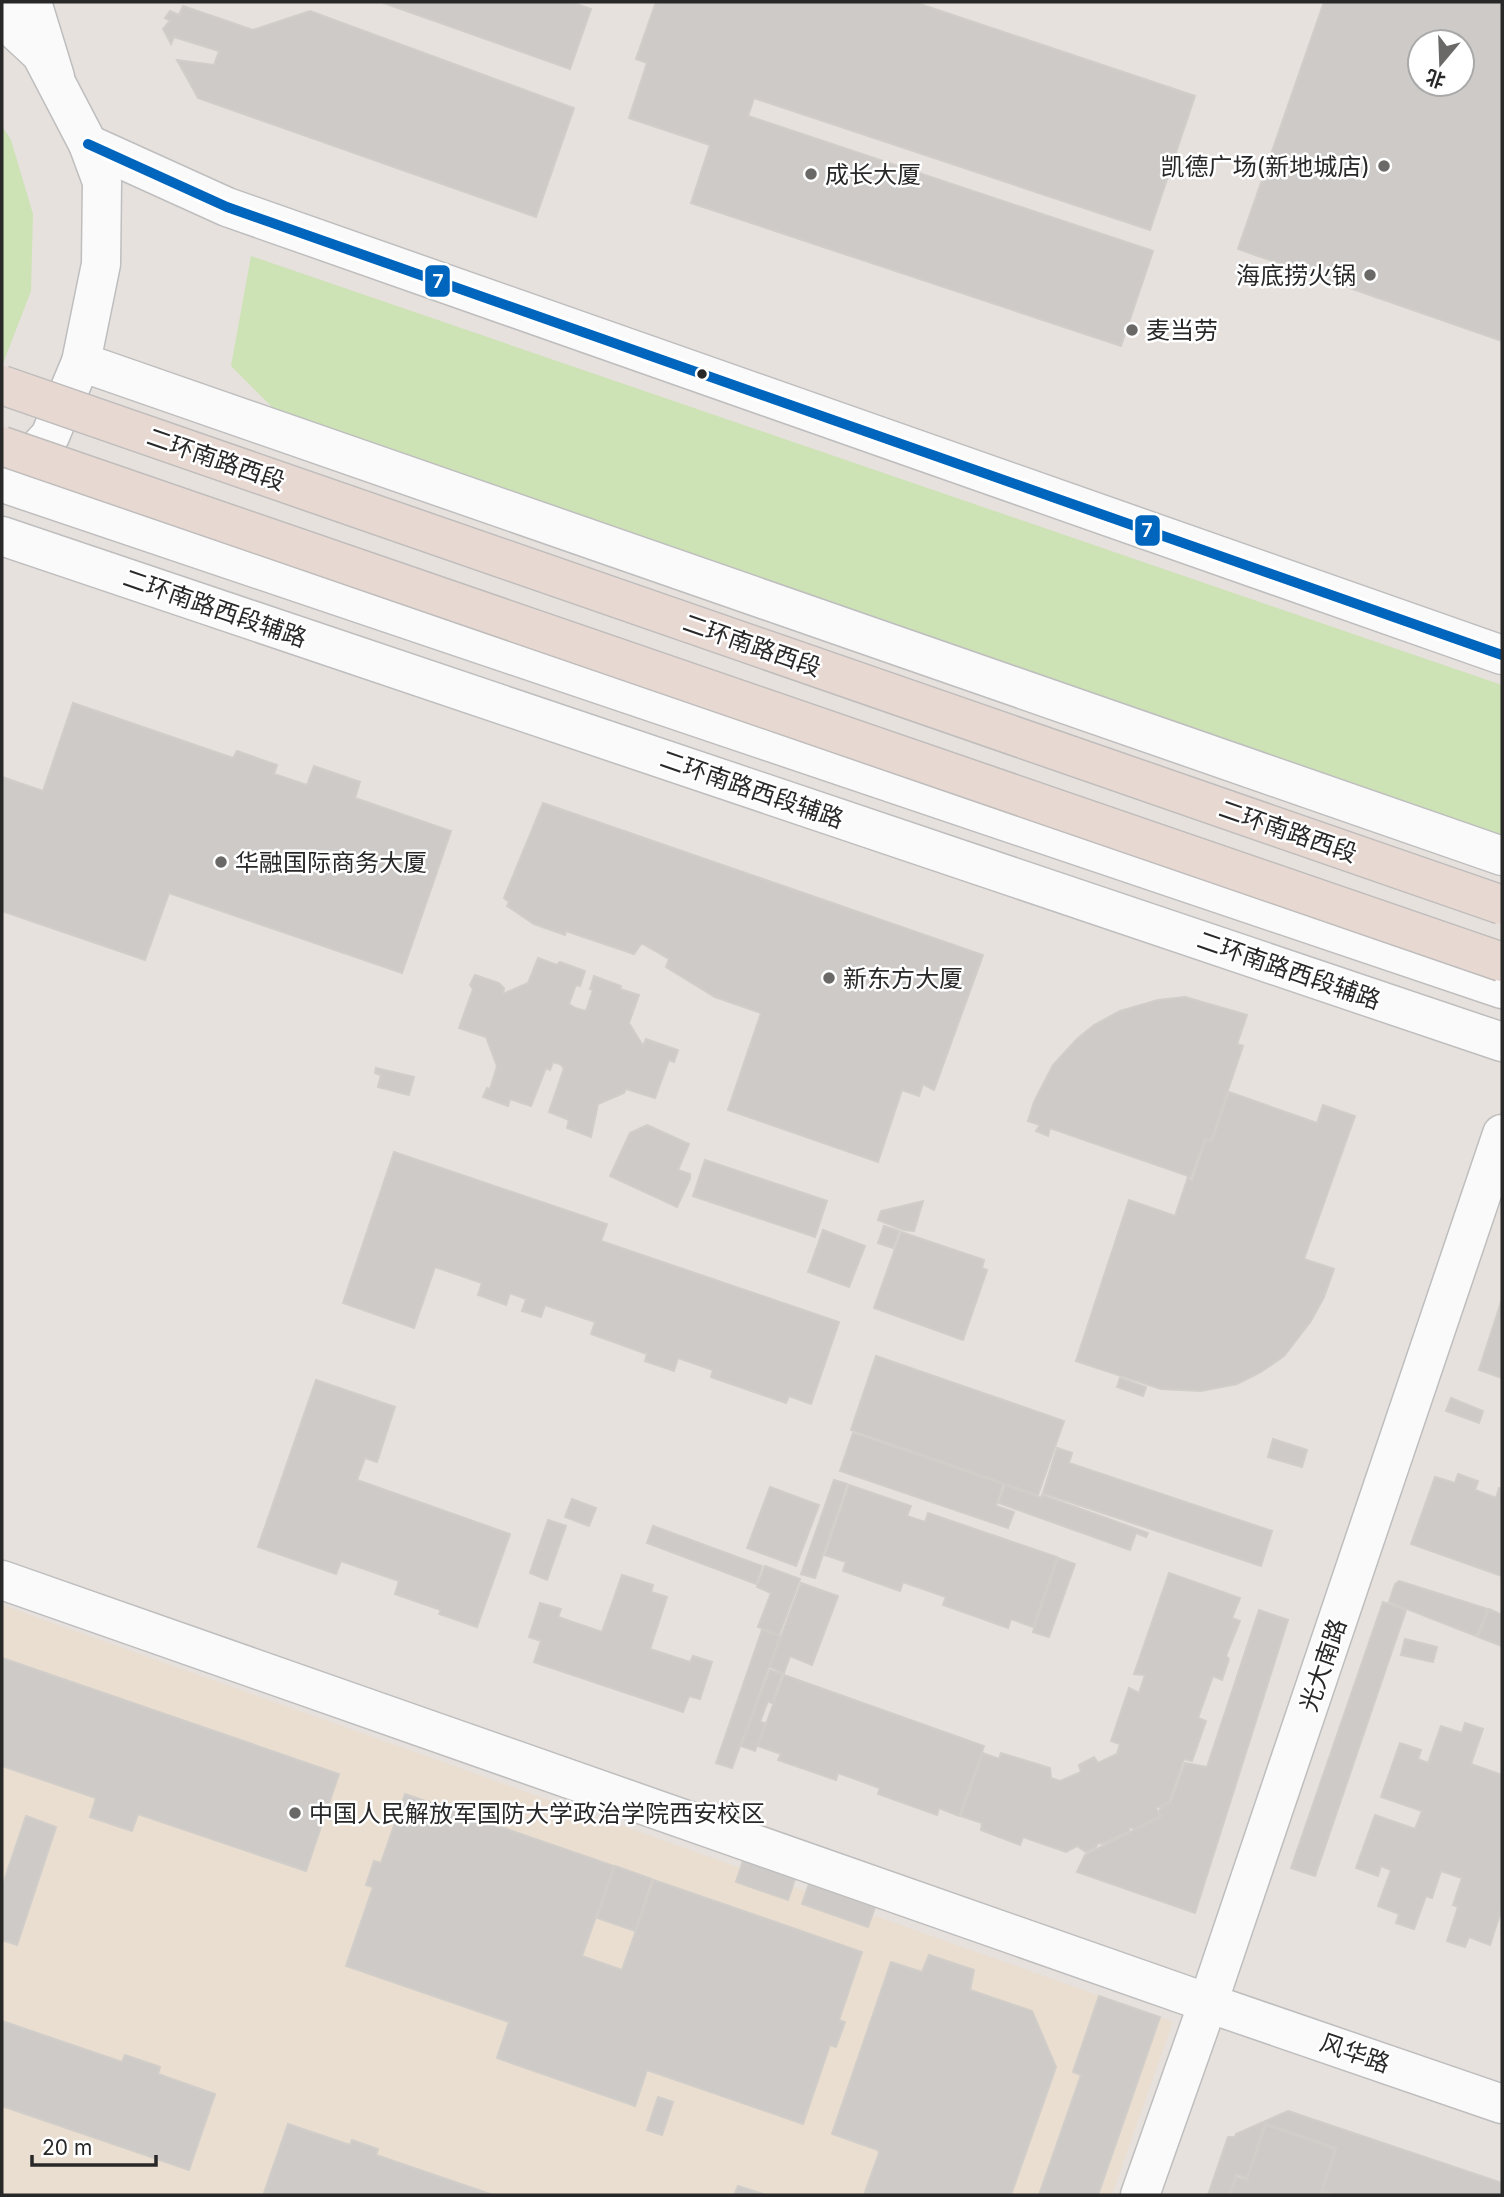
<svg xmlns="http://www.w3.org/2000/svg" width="1504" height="2197" viewBox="0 0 1504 2197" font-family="Inter,'Noto Sans SC',sans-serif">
  <rect width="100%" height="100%" fill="#e6e1dd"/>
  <polygon fill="#eaded1" points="2,1605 1173,2022 1112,2195 2,2195"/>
  <g fill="#cde2b5">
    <polygon points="2,126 11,140 33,214 31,291 2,366"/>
    <polygon points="251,256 1502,685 1502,834 1458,825 280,415 231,366"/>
  </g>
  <g fill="#cecac7" stroke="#d1cdc9" stroke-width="2" fill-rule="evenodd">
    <polygon points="381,2 570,2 591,9 570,69"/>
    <polygon points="656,2 914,2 1195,96 1150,230 754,98 748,116 1153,251 1121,346 691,203 710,145 629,118 647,63 636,59"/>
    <path d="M1324 2H1502V341L1238 249ZM1420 42H1462V84H1420Z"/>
    <polygon points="183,6 253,30 310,11 574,108 536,217 198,98 177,60 214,65 219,51 174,37 171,44 163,29 170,21 165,18 170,11 179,15"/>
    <polygon points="73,703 233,758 237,751 277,765 274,774 307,785 314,766 360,782 355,798 451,831 402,973 169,893 145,960 2,911 2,777 43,791"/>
    <polygon points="543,803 983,955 934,1090 923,1084 919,1096 902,1090 878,1162 728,1110 761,1013 715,997 666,967 669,959 643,944 641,944 634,954 566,931 565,935 534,924 507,906 509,902 504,898"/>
    <polygon points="538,958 557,965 560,962 585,971 580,986 576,985 569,1004 575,1008 586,1011 593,990 590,989 594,976 621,986 620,989 639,995 629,1023 643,1046 646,1039 678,1050 674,1062 669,1060 655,1098 626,1089 624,1093 598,1104 591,1137 567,1128 569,1120 549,1112 564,1068 560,1064 553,1062 550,1070 546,1068 531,1106 510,1099 508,1106 483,1097 487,1088 490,1089 497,1066 486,1037 459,1028 473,989 470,985 475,975 499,983 504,988 503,994 528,983"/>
    <polygon points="1185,997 1247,1015 1237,1044 1243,1046 1211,1140 1205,1138 1191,1177 1050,1128 1048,1136 1036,1131 1040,1125 1028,1121 1034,1102 1053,1065 1077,1039 1094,1025 1120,1011 1158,1000"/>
    <polygon points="376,1068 414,1077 409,1095 378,1087 381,1075 375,1073"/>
    <polygon points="1229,1092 1317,1123 1323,1105 1355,1116 1304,1259 1334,1269 1324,1297 1311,1321 1284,1356 1261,1372 1237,1384 1201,1391 1161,1389 1076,1361 1129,1200 1175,1216 1188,1177 1192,1181 1206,1140 1212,1142"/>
    <polygon points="647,1125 689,1144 678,1170 690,1174 690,1179 677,1207 610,1176 630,1133"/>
    <polygon points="394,1152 607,1224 601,1241 839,1322 811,1404 789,1396 786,1403 711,1377 713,1370 678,1358 674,1371 645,1361 647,1354 591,1334 595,1322 545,1305 541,1317 522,1311 526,1299 510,1293 506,1305 478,1295 482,1283 435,1267 414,1328 343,1303"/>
    <polygon points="705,1160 827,1201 815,1237 693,1196"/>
    <polygon points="923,1201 914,1231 904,1230 878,1220 881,1211"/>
    <polygon points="884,1226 899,1231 893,1248 878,1243"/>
    <polygon points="823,1230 865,1246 849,1287 808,1272"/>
    <polygon points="901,1232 984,1260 982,1268 987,1270 963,1340 874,1308"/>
    <polygon points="1501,1302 1502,1302 1502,1378 1479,1370"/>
    <polygon points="876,1356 1064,1421 1038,1495 851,1430"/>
    <polygon points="1120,1378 1146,1387 1143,1396 1117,1387"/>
    <polygon points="316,1380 395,1407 377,1462 365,1458 357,1480 510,1534 477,1627 439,1614 441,1610 395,1594 399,1581 341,1561 336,1574 258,1547"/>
    <polygon points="1451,1398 1483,1411 1479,1423 1446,1411"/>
    <polygon points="853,1433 1003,1484 996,1506 1014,1512 1008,1528 840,1471"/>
    <polygon points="1273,1439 1307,1450 1302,1467 1268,1457"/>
    <polygon points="1057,1448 1072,1453 1069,1463 1272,1531 1261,1566 1043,1493"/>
    <polygon points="1458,1474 1478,1481 1475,1490 1496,1498 1499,1488 1502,1489 1502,1576 1411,1544 1435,1477 1455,1483"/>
    <polygon points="834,1480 847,1484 815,1578 801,1574"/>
    <polygon points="849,1485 911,1506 907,1516 925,1522 928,1513 1057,1557 1033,1627 1011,1619 1008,1628 943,1605 946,1597 903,1582 900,1591 843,1571 846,1562 825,1555"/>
    <polygon points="1005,1485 1041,1498 1042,1495 1148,1533 1146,1537 1136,1533 1130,1550 999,1503"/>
    <polygon points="770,1487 819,1505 796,1566 747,1548"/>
    <polygon points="572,1499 596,1508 589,1526 565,1517"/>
    <polygon points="548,1520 566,1526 547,1580 530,1573"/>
    <polygon points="653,1526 762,1566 756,1584 647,1543"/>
    <polygon points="1058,1558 1075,1564 1049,1637 1033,1632"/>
    <polygon points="765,1566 800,1579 779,1635 758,1627 771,1593 757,1587"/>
    <polygon points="1169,1573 1240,1598 1232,1618 1240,1621 1226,1656 1229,1659 1222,1680 1213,1676 1198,1718 1206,1721 1192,1761 1184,1759 1169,1802 1156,1808 1160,1816 1134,1829 1130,1827 1129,1831 1102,1844 1098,1843 1096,1847 1086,1852 1077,1846 1066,1852 1023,1837 1020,1845 981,1830 982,1823 961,1816 983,1753 999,1759 1001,1753 1050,1768 1051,1778 1060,1781 1081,1772 1079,1765 1094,1757 1098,1763 1117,1754 1120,1744 1111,1741 1129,1688 1139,1693 1145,1675 1134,1674"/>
    <polygon points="622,1575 653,1585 651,1592 667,1597 650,1649 690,1662 693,1656 712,1662 700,1699 689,1696 683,1712 534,1662 541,1641 529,1637 540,1603 561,1609 558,1617 602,1632"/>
    <polygon points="1399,1581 1488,1609 1476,1636 1389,1602 1395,1584"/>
    <polygon points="801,1583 838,1596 812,1665 790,1656 784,1673 770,1667"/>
    <polygon points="1383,1602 1406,1610 1315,1876 1291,1868"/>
    <polygon points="1489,1609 1502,1615 1502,1646 1478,1637"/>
    <polygon points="1259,1610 1288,1620 1195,1913 1077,1872 1085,1855 1162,1816 1159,1812 1161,1807 1171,1802 1185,1763 1207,1767"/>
    <polygon points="762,1630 780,1636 732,1768 716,1763"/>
    <polygon points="1405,1639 1437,1647 1433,1662 1401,1655"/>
    <polygon points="2,1658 339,1774 306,1871 138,1814 132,1831 90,1817 96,1798 2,1766"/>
    <polygon points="770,1670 782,1674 772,1703 768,1701 760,1722 765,1723 755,1751 741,1746"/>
    <polygon points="784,1675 984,1746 959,1816 939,1808 937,1815 878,1794 880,1788 838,1773 836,1780 778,1760 781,1754 758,1746"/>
    <polygon points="1465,1723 1483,1729 1471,1764 1502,1775 1502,1908 1490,1945 1469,1937 1465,1947 1447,1941 1458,1907 1453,1905 1462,1878 1441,1871 1432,1898 1426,1896 1414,1929 1396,1923 1399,1914 1378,1906 1391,1870 1381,1866 1378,1876 1356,1868 1375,1815 1415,1829 1422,1811 1381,1797 1400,1743 1421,1750 1418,1759 1428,1763 1441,1726 1462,1733"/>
    <polygon points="405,1794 614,1866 582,1956 622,1970 654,1880 862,1952 839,2020 845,2022 836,2047 830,2045 803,2124 647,2070 635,2106 497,2058 509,2022 346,1966 373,1887 366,1885 374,1861 381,1863"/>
    <polygon points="26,1816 56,1827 17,1945 2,1940 2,1887"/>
    <polygon points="745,1855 797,1873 788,1900 736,1882"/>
    <polygon points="615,1866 652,1879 635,1931 597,1918"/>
    <polygon points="809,1884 875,1907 868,1927 802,1904"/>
    <polygon points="929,1955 974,1970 970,1990 1032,2011 1056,2067 1011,2195 864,2195 879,2153 878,2150 832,2134 891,1962 922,1972"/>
    <polygon points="1099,1996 1160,2017 1098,2195 1039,2195 1081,2075 1073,2072"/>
    <polygon points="2,2021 122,2062 125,2055 160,2067 158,2074 215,2094 189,2170 2,2106"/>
    <polygon points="658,2097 673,2102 662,2135 647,2130"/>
    <polygon points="1288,2111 1502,2183 1502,2195 1335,2195 1322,2191 1337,2148 1265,2123 1247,2178 1236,2174 1229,2195 1208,2195 1228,2137 1235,2137 1236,2134"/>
    <polygon points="288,2124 350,2145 352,2140 378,2149 376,2155 493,2195 269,2195 264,2193"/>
    <polygon points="1266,2125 1335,2149 1321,2192 1331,2195 1230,2195 1237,2177 1247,2180"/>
    <polygon points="738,2186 766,2195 734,2195"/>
  </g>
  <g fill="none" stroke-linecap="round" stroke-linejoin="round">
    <g stroke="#bfbebf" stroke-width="41">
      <g id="street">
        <polyline points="32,2 55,77"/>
        <polyline points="2,536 1502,1042"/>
        <polyline points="2,1580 1208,2003"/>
      </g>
    </g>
    <g stroke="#bfbebf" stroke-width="41">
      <g id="secondary">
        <polyline points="2,18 41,54 88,144 102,182 101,264 81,362 50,436 10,479"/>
        <polyline points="88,144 227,207 1502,655"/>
        <polyline points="81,362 1502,856"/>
        <polyline points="6,484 1502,989"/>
        <polyline points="1208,2003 1502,2104"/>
        <polyline points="1140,2195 1208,2003 1502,1134"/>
      </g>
    </g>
    <use href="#street" stroke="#fbfafa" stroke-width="38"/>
    <use href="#secondary" stroke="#fbfafa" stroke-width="38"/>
    <g stroke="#bfbdbc" stroke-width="41" stroke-linecap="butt">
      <g id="highway-bridge">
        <polyline points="2,385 1502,905"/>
        <polyline points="2,446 1502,962"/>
      </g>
    </g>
    <use href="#highway-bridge" stroke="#e8d8d2" stroke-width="38"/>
    <g stroke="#fff" stroke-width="16">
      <polyline id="bus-1" points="88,144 227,207 1502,655"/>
    </g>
    <use href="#bus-1" stroke="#0065bd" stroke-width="10"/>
  </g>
  <g fill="#6a6967" stroke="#fff" stroke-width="2.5">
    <circle cx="1384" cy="166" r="7"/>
    <circle cx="811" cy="174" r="7"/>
    <circle cx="1370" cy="275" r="7"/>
    <circle cx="1132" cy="330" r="7"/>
    <circle cx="221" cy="862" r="7"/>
    <circle cx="829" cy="978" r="7"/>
    <circle cx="295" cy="1813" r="7"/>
  </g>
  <circle fill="#282828" stroke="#fff" stroke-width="2.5" cx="702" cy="374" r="6"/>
  <g text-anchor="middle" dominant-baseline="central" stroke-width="5" stroke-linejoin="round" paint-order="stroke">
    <g font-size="24" fill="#282828" stroke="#fff" text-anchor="start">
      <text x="1370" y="166" text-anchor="end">凯德广场(新地城店)</text>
      <text x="825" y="174">成长大厦</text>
      <text x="1356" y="275" text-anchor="end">海底捞火锅</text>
      <text x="1146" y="330">麦当劳</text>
      <text x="235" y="862">华融国际商务大厦</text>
      <text x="843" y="978">新东方大厦</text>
      <text x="309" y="1813">中国人民解放军国防大学政治学院西安校区</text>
    </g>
    <g font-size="24" fill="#282828" stroke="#fff">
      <text transform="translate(216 459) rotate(19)">二环南路西段</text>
      <text transform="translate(215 608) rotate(19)">二环南路西段辅路</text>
      <text transform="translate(752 645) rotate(19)">二环南路西段</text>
      <text transform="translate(752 789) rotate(19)">二环南路西段辅路</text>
      <text transform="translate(1288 831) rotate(19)">二环南路西段</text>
      <text transform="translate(1289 970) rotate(19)">二环南路西段辅路</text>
      <text transform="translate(1323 1665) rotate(-71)">光大南路</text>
      <text transform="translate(1355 2053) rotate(19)">风华路</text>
    </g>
  </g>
  <g stroke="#fff" stroke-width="2.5">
    <rect x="424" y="264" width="27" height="34" rx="7" fill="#0065bd"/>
    <rect x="1134" y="514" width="27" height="33" rx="7" fill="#0065bd"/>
  </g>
  <g font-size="19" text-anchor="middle" font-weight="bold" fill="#fff">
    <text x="438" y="288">7</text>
    <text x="1147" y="537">7</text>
  </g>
  <rect width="1504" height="2197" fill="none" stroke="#282828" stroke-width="7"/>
  <g transform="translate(1441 63) rotate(199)"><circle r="33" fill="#ffffff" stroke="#a9a9a9" stroke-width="2"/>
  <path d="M0-5L12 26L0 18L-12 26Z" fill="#6a6967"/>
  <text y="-10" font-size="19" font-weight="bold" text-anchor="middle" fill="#282828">北</text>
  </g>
  <path d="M32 2155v10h124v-10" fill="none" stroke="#282828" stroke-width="3.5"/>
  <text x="42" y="2155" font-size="21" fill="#282828" stroke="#ffffff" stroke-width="5" paint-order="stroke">20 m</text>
</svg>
